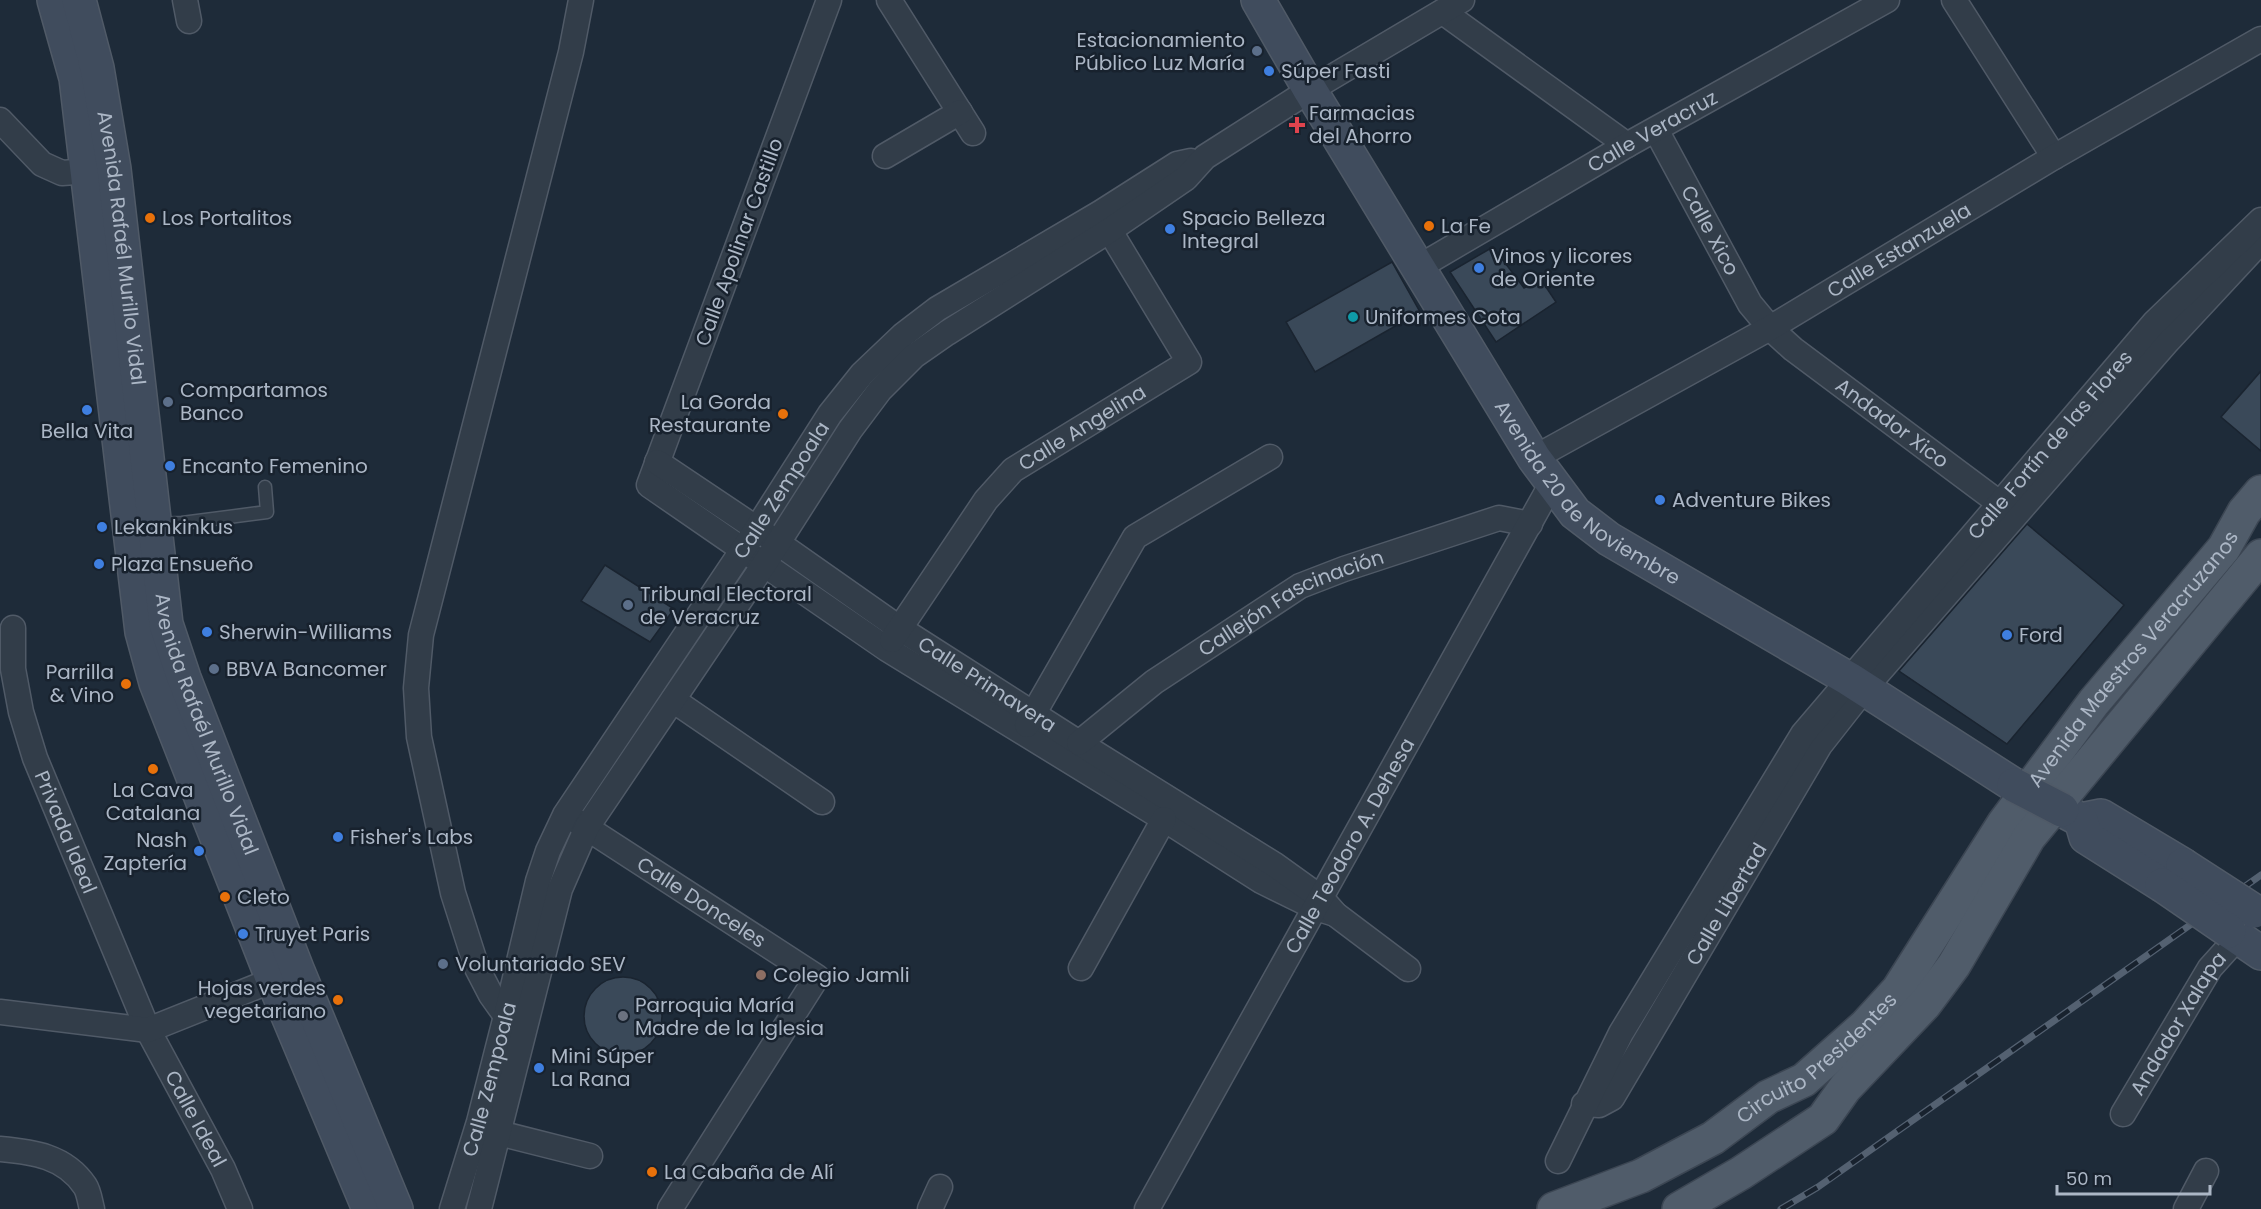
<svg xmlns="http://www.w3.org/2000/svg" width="2261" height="1209" viewBox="0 0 2261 1209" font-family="Poppins,sans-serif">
  <rect width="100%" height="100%" fill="#1e2b39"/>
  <g fill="#3a4959" stroke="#1a2430" stroke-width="1.5">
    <polygon points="1493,247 1524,288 1540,278 1556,302 1496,342 1450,272"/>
    <polygon points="1392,262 1420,312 1315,372 1286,322"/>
    <polygon points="2261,371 2261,451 2221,417"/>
    <polygon points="2027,524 2124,605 2007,744 1899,671"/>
    <polygon points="605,565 674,609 650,642 581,601"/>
    <circle cx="623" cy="1016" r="39"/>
  </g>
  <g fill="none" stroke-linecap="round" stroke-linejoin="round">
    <g stroke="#505a67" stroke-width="15">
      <polyline id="service" points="156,524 182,523 267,512 265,487"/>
    </g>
    <g stroke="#505a67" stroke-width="27">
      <g id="minor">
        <polyline points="185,0 189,21"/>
        <polyline points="829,0 649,485 887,649 1164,819 1261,881 1316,908 1335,914"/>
        <polyline points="889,0 973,133"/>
        <polyline points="1954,0 2054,157"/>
        <polyline points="1443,12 1627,145"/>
        <polyline points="0,120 42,164 62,173 103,170"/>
        <path id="s1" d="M1656 130 1750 304 1770 328 1793 349 2014 514"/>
        <polyline points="885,156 960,112"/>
        <path id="s2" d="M1419 267 1627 145 1887 0"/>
        <path id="s3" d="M1534 458 1770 328 2054 157 2261 39"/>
        <path id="s4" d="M657 462 778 543 899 628 1079 743 1275 865 1321 898 1335 914 1408 969"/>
        <path id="s5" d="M13 628V669L21 712 35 758 148 1030 223 1169 240 1209"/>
        <path id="s6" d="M892 640 986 500 1013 470 1189 362 1102 218"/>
        <polyline points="673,700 822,802"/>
        <polyline points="1027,725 1135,537 1270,457"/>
        <path id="s7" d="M1079 743 1154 682 1300 586 1344 569 1499 518 1530 524"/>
        <path id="s8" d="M573 819 817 977 670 1209"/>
        <polyline points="1081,968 1164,819"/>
        <polyline points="0,1012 148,1030 273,980"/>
        <polyline points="517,1018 506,1016 491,995 477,968 453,893 419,737 416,688 421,635 571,52 581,0"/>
        <path id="s9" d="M1584 1104 1599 1105 1612 1098 1820 745 1864 689 2166 343 2261 241"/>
        <path id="s10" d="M2123 1114 2210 968 2238 937"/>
        <polyline points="499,1133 590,1156"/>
        <path d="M0 1149C33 1152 65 1156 85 1186 89 1192 90 1202 92 1209"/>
        <path id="s11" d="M1558 1161 1621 1033 1803 734 2154 323 2261 220"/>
        <path id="s12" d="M452 1209 479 1122 506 1016 538 881 548 851 565 815 756 530 830 414 862 374 903 335 937 309 1100 213 1177 164 1191 161"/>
        <polyline points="479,1209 560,889 587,827 765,563 850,430 880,390 914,356 947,333 1110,230 1186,178 1205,157 1310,90 1462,0"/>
        <polyline points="930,1209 940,1187"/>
        <path id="s13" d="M1147 1209 1552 483"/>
        <polyline points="2186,1209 2206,1171"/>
      </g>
    </g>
    <g stroke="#505a67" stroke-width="36">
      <g id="secondary">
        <polyline points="54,0 76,78 142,632 156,683 273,980 369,1209"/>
        <path id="s14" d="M79 0 97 68 114 169 166 624 184 678 297 969 396 1209"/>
        <path id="s15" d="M1258 0 1310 90 1534 458 1575 513 1609 539 1849 679 2014 785"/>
        <polyline points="2062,810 2081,820 2101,816 2183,865"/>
        <polyline points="2081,820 2086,837 2162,885"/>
        <polyline points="2229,931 2261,953"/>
      </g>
    </g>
    <g stroke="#3c4653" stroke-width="36">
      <g id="primary">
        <path id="s16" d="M1554 1209 1641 1176 1713 1138 1768 1097 1804 1080 1866 1025 1898 990 2004 823 2094 702 2224 548 2244 512 2261 492"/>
        <polyline points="1679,1209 1741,1173 1823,1119 1845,1088 1925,1004 1954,965 2029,837 2261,556"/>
      </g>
    </g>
    <use href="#service" stroke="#323d49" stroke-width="12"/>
    <use href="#minor" stroke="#323d49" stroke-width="24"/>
    <use href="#secondary" stroke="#404c5d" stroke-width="33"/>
    <use href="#primary" stroke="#505c6a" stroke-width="33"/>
    <g stroke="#546171" stroke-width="7">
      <polyline id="rail" points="1781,1209 1818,1187 2261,875"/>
    </g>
    <use href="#rail" stroke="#18222e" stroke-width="4.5" stroke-dasharray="14" stroke-linecap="butt"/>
    <g stroke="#505a67" stroke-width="36" stroke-linecap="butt">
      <g id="secondary-bridge">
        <polyline points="2014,785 2062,810"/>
        <polyline points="2183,865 2254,911"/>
        <polyline points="2162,885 2229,931"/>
      </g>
    </g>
    <use href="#secondary-bridge" stroke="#404c5d" stroke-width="33"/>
  </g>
  <g fill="#5c6f8a" stroke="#18222e" stroke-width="2">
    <circle cx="1257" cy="51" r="6"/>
    <circle cx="168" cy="402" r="6"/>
    <circle cx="628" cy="605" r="6"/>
    <circle cx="214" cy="669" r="6"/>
    <circle cx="443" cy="964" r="6"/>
  </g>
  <g fill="#3f7fe0" stroke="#18222e" stroke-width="2">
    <circle cx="1269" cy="71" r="6"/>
    <circle cx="1170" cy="229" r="6"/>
    <circle cx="1479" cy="268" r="6"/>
    <circle cx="87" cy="410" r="6"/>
    <circle cx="170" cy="466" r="6"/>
    <circle cx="1660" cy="500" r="6"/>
    <circle cx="102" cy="527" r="6"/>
    <circle cx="99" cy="564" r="6"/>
    <circle cx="207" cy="632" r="6"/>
    <circle cx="2007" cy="635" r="6"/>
    <circle cx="338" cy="837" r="6"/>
    <circle cx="199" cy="851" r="6"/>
    <circle cx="243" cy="934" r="6"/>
    <circle cx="539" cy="1068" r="6"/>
  </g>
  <path fill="#e0444e" stroke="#18222e" stroke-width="2" d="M1294 116h6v6h6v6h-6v6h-6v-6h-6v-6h6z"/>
  <g fill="#e8710a" stroke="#18222e" stroke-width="2">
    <circle cx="150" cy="218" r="6"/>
    <circle cx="1429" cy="226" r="6"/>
    <circle cx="783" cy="414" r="6"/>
    <circle cx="126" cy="684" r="6"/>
    <circle cx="153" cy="769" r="6"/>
    <circle cx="225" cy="897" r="6"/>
    <circle cx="338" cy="1000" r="6"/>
    <circle cx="652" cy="1172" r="6"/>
  </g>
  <circle fill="#0f9aa8" stroke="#18222e" stroke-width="2" cx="1353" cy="317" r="6"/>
  <circle fill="#8d6e63" stroke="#18222e" stroke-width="2" cx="761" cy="975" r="6"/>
  <circle fill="#6b7280" stroke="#18222e" stroke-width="2" cx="623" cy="1016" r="6"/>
  <g text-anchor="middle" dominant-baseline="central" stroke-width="5" stroke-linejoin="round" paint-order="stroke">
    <g font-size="20" fill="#acb7c6" stroke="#18222e" text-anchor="start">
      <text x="1245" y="40" text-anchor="end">Estacionamiento<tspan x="1245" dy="23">Público Luz María</tspan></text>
      <text x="1281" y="71">Súper Fasti</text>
      <text x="1309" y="113">Farmacias<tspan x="1309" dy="23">del Ahorro</tspan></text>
      <text x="162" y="218">Los Portalitos</text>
      <text x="1182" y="218">Spacio Belleza<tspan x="1182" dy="23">Integral</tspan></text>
      <text x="1441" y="226">La Fe</text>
      <text x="1491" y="256">Vinos y licores<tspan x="1491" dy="23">de Oriente</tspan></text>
      <text x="1365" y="317">Uniformes Cota</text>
      <text x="180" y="390">Compartamos<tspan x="180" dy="23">Banco</tspan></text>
      <text x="771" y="402" text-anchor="end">La Gorda<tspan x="771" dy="23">Restaurante</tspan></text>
      <text x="87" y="431" text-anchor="middle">Bella Vita</text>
      <text x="182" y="466">Encanto Femenino</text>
      <text x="1672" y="500">Adventure Bikes</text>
      <text x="114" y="527">Lekankinkus</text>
      <text x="111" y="564">Plaza Ensueño</text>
      <text x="640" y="594">Tribunal Electoral<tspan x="640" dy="23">de Veracruz</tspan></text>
      <text x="219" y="632">Sherwin-Williams</text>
      <text x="2019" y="635">Ford</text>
      <text x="226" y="669">BBVA Bancomer</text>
      <text x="114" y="672" text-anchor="end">Parrilla<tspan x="114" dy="23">&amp; Vino</tspan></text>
      <text x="153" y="790" text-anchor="middle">La Cava<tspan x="153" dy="23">Catalana</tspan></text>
      <text x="350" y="837">Fisher's Labs</text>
      <text x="187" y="840" text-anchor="end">Nash<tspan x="187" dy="23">Zaptería</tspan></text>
      <text x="237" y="897">Cleto</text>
      <text x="255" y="934">Truyet Paris</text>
      <text x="455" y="964">Voluntariado SEV</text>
      <text x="773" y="975">Colegio Jamli</text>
      <text x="326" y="988" text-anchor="end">Hojas verdes<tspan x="326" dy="23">vegetariano</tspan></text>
      <text x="635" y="1005">Parroquia María<tspan x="635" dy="23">Madre de la Iglesia</tspan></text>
      <text x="551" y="1056">Mini Súper<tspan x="551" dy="23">La Rana</tspan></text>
      <text x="664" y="1172">La Cabaña de Alí</text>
    </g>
    <g font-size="20" fill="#acb7c6" stroke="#18222e">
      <text stroke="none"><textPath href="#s2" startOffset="270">Calle Veracruz</textPath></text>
      <text stroke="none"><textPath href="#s1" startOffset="114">Calle Xico</textPath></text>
      <text transform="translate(739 242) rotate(-70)">Calle Apolinar Castillo</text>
      <text stroke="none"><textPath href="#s14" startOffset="252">Avenida Rafaél Murillo Vidal</textPath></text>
      <text stroke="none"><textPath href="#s3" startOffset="420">Calle Estanzuela</textPath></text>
      <text stroke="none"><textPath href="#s1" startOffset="384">Andador Xico</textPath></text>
      <text stroke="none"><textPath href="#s6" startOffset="290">Calle Angelina</textPath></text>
      <text stroke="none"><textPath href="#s11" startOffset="873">Calle Fortín de las Flores</textPath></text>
      <text stroke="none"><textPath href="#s12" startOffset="801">Calle Zempoala</textPath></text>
      <text stroke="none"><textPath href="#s15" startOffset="598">Avenida 20 de Noviembre</textPath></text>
      <text stroke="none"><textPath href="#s7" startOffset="256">Callejón Fascinación</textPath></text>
      <text stroke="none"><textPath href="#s16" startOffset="820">Avenida Maestros Veracruzanos</textPath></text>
      <text stroke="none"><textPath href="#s4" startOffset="398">Calle Primavera</textPath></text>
      <text stroke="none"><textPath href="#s14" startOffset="738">Avenida Rafaél Murillo Vidal</textPath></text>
      <text stroke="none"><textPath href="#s5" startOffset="213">Privada Ideal</textPath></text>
      <text stroke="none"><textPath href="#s13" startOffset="416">Calle Teodoro A. Dehesa</textPath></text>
      <text stroke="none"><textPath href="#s8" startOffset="153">Calle Donceles</textPath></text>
      <text stroke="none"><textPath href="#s9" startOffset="255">Calle Libertad</textPath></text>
      <text stroke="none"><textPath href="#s10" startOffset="106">Andador Xalapa</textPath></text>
      <text stroke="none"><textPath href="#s16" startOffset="306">Circuito Presidentes</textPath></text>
      <text stroke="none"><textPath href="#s12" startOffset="135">Calle Zempoala</textPath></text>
      <text stroke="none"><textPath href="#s5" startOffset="528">Calle Ideal</textPath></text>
    </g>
  </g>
  <path d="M2057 1185v9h153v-9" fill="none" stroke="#acb7c6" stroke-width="3"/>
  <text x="2066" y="1185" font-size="18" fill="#acb7c6" stroke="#18222e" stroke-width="4.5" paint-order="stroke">50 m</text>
</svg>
